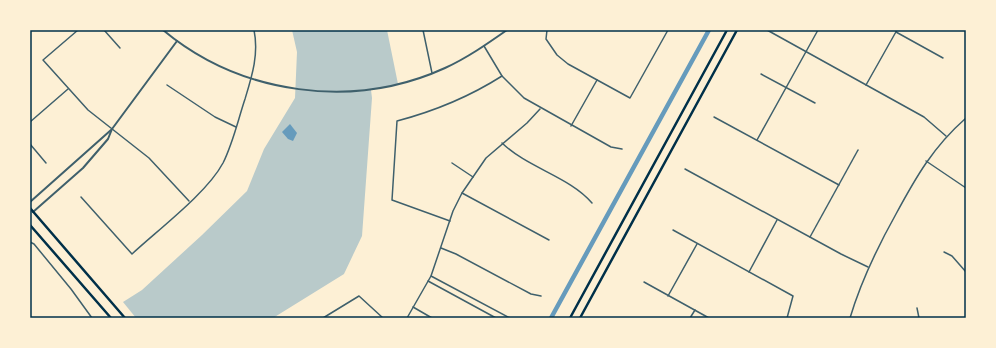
<svg xmlns="http://www.w3.org/2000/svg" width="996" height="348" viewBox="0 0 996 348" font-family="'Sofia Sans Condensed',sans-serif">
  <rect width="100%" height="100%" fill="#fdf0d5"/>
  <polygon fill="#b9caca" points="292,30 387,30 398,84 371,90 372,98 362,236 344,274 273,318 136,318 123,302 142,290 202,235 247,191 264,149 295,98 297,52"/>
  <polygon fill="#669bbc" points="290,124 297,133 293,141 288,139 282,132"/>
  <g fill="none" stroke-linecap="round" stroke-linejoin="round">
    <polyline stroke="#669bbc" stroke-width="4.5" points="551,318 709,30"/>
    <g stroke="#3f606c" stroke-width="1.5">
      <polyline points="78,30 43,60 88,110 149,158 189,201"/>
      <polyline points="104,30 120,48"/>
      <polyline points="423,30 432,73"/>
      <polyline points="547,30 546,39 557,55 568,64 630,98 668,30"/>
      <polyline points="767,30 924,117 946,136"/>
      <polyline points="896,32 943,58"/>
      <polyline points="484,46 502,76 524,98 611,147 622,149"/>
      <polyline points="761,74 815,103"/>
      <polyline points="167,85 215,117 236,127"/>
      <polyline points="866,85 897,30"/>
      <polyline points="714,117 839,185"/>
      <polyline points="30,122 68,89"/>
      <polyline points="571,126 597,80"/>
      <polyline points="757,140 818,30"/>
      <path d="M502 143C528 168 570 177 592 203"/>
      <polyline points="30,144 46,163"/>
      <polyline points="926,161 966,188"/>
      <polyline points="452,163 473,177"/>
      <polyline points="685,169 841,254 868,267"/>
      <polyline points="462,193 549,240"/>
      <path d="M81 197 132 254C159 229 207 193 223 163 233 143 238 120 245 99 252 76 259 54 254 30"/>
      <path d="M450 221 392 200 397 121C435 111 469 97 502 76"/>
      <polyline points="673,230 793,296 787,318"/>
      <polyline points="810,237 858,150"/>
      <polyline points="30,242 34,244 71,289 92,318"/>
      <polyline points="441,248 456,254 531,294 541,296"/>
      <polyline points="944,252 952,256 966,272"/>
      <polyline points="749,272 777,220"/>
      <polyline points="431,276 510,318"/>
      <polyline points="428,281 496,318"/>
      <polyline points="644,282 709,318"/>
      <polyline points="668,296 697,244"/>
      <polyline points="413,307 432,318"/>
      <polyline points="917,308 919,318"/>
      <polyline points="323,318 359,296 383,318"/>
      <polyline points="407,318 431,276 453,211 462,193 486,158 527,123 540,109"/>
      <polyline points="690,318 695,310"/>
      <path d="M850 318C861 281 877 248 896 214 916 177 933 147 966 118"/>
    </g>
    <g stroke="#3f606c" stroke-width="2">
      <path d="M163 30C241 95 353 110 445 68 467 58 487 44 507 30"/>
      <polyline points="30,202 111,130"/>
      <polyline points="33,212 83,168 108,139 112,129 177,41"/>
    </g>
    <g stroke="#003049" stroke-width="2.5">
      <polyline points="30,208 125,318"/>
      <polyline points="30,225 111,318"/>
      <polyline points="570,318 727,30"/>
      <polyline points="580,318 737,30"/>
    </g>
  </g>
  <rect width="996" height="348" fill="none" stroke="#fdf0d5" stroke-width="62"/>
  <rect x="31" y="31" width="934" height="286" fill="none" stroke="#003049" stroke-width="1.5"/>
</svg>
